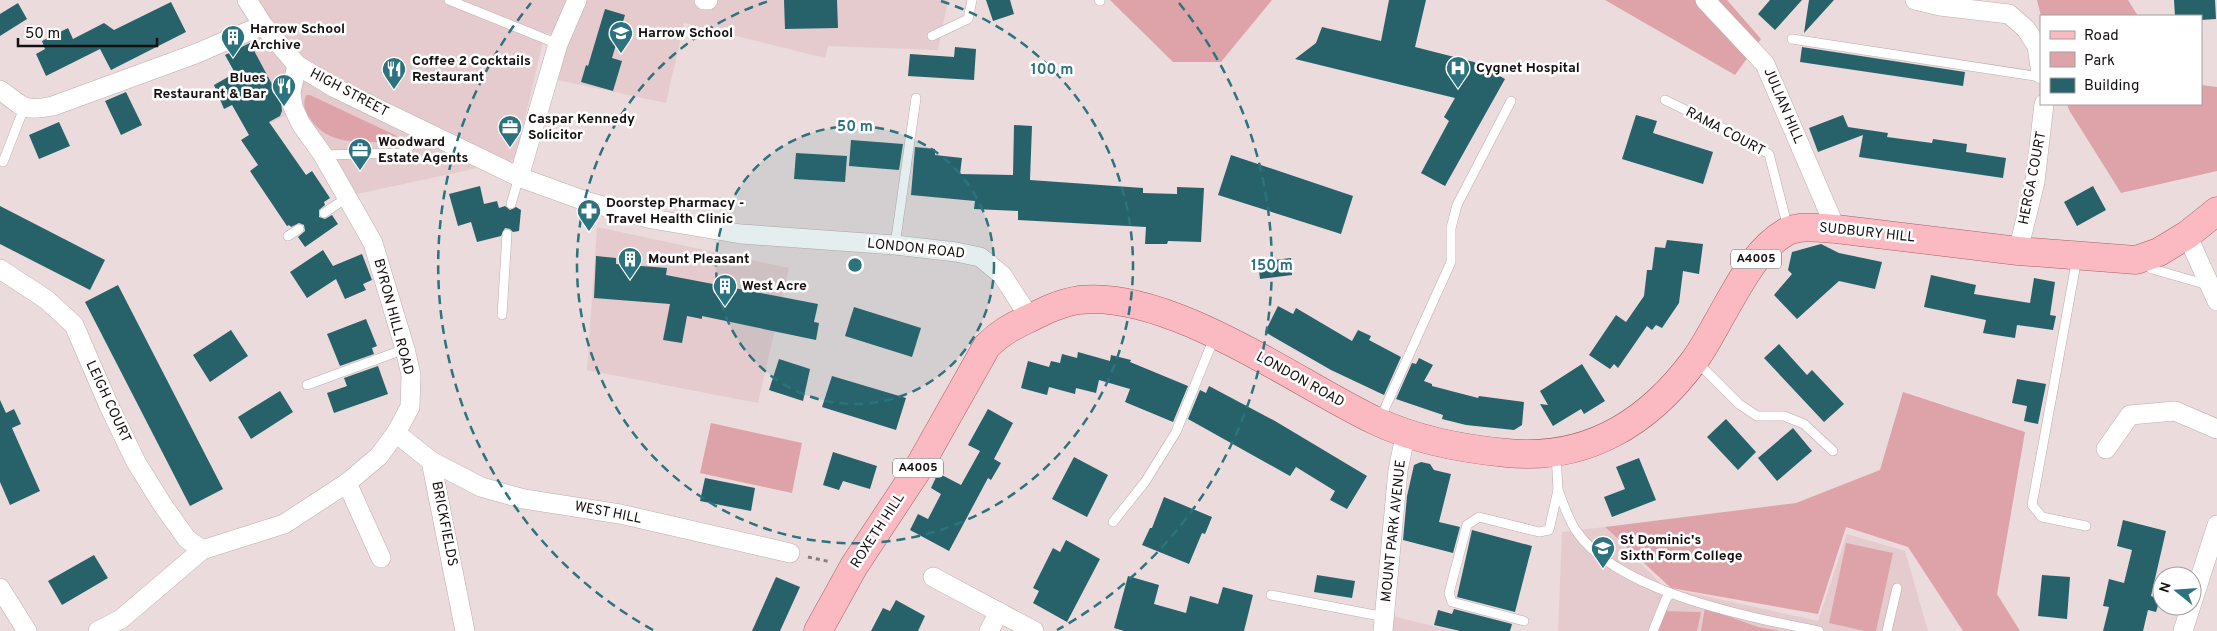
<svg xmlns="http://www.w3.org/2000/svg" width="2217" height="631" viewBox="0 0 2217 631" font-family="Overpass,sans-serif">
  <rect width="100%" height="100%" fill="#ebdbdc"/>
  <g fill="#e5cbcd">
    <polygon points="253,0 948,0 938,50 828,46 825,58 684,23 666,103 558,80 568,37 545,33 515,160 348,196 292,112 263,127 232,71 247,61 237,44 266,26"/>
    <polygon points="597,227 789,268 758,403 587,370"/>
    <polygon points="1605,527 1664,587 1818,621 1847,534 1905,551 1928,631 1558,631 1562,532"/>
    <polygon points="1393,616 1453,631 1391,631"/>
  </g>
  <g fill="#dea3a9">
    <polygon points="1110,0 1272,0 1221,62 1173,62"/>
    <polygon points="1605,0 1727,0 1761,39 1735,75"/>
    <polygon points="2037,0 2128,0 2138,16 2041,16"/>
    <polygon points="2201,85 2217,87 2217,171 2121,193 2069,110 2067,104 2201,104"/>
    <path d="M306 95H310L397 136 390 141 383 142C354 142 326 144 309 117 304 110 303 104 306 95Z"/>
    <polygon points="1903,392 2025,432 1997,594 2020,631 1963,631 1908,547 1846,527 1818,614 1671,588 1605,527 1796,503 1880,470"/>
    <polygon points="711,423 802,443 792,493 700,473"/>
    <polygon points="1846,543 1893,553 1876,631 1865,631 1829,623"/>
    <polygon points="1705,608 1758,627 1780,631 1701,631"/>
    <polygon points="1661,611 1701,612 1697,631 1653,631"/>
  </g>
  <g fill="#27626b">
    <polygon points="784,0 837,0 838,28 785,29"/>
    <polygon points="986,0 1010,0 1014,14 993,21"/>
    <polygon points="1389,0 1426,0 1415,47 1474,62 1505,79 1445,186 1421,173 1449,121 1444,117 1455,98 1295,59 1316,43 1322,27 1381,41"/>
    <polygon points="1770,0 1802,0 1775,30 1758,14"/>
    <polygon points="1809,0 1834,0 1804,33"/>
    <polygon points="2174,0 2215,0 2216,19 2201,20 2201,16 2175,16"/>
    <polygon points="171,2 186,32 111,70 100,49 46,76 36,54 45,49 42,41 68,28 73,39 104,23 114,30"/>
    <polygon points="18,3 27,19 0,36 0,14"/>
    <polygon points="605,9 625,15 612,58 622,61 613,91 581,82 586,65 588,66"/>
    <polygon points="250,43 281,101 282,111 280,116 269,122 306,175 312,171 330,198 324,202 325,205 319,210 319,217 325,219 332,215 338,224 305,247 298,237 305,231 304,225 299,223 291,227 289,225 287,226 250,171 258,165 241,140 249,135 232,105 224,109 214,85 235,73 225,55"/>
    <polygon points="955,47 976,49 974,80 908,76 910,54 954,57"/>
    <polygon points="1802,47 1965,72 1963,86 1800,62"/>
    <polygon points="126,92 142,125 121,135 105,101"/>
    <polygon points="1636,115 1657,121 1653,133 1713,152 1703,184 1622,159"/>
    <polygon points="1843,115 1848,127 1888,133 1887,137 1932,143 1933,139 1967,144 1966,152 2006,158 2003,178 1859,157 1863,135 1818,152 1809,128"/>
    <polygon points="59,122 70,146 39,159 29,135"/>
    <polygon points="1014,125 1032,126 1030,180 1143,188 1143,193 1177,194 1177,187 1204,188 1201,242 1168,241 1167,244 1145,244 1146,227 1018,220 1018,211 974,209 975,201 911,195 915,147 935,149 935,155 962,158 960,174 1013,175"/>
    <polygon points="851,140 903,144 899,170 849,166"/>
    <polygon points="796,153 847,156 845,182 794,179"/>
    <polygon points="1231,155 1353,196 1341,234 1218,195"/>
    <polygon points="480,186 484,204 497,201 499,208 505,206 510,210 516,207 521,210 519,231 513,232 510,229 505,228 501,236 477,242 471,222 458,226 449,194"/>
    <polygon points="2093,186 2106,210 2077,226 2064,202"/>
    <polygon points="0,206 105,260 90,290 0,244"/>
    <polygon points="1667,240 1703,244 1699,274 1683,271 1679,303 1662,328 1656,325 1652,330 1647,326 1618,368 1614,364 1610,369 1589,355 1616,315 1626,322 1644,296 1647,270 1652,270 1655,247 1665,248"/>
    <polygon points="1821,244 1839,253 1882,262 1875,289 1839,281 1797,319 1774,295 1792,274 1788,270 1792,252"/>
    <polygon points="323,250 333,266 362,254 372,280 363,284 366,290 345,299 336,279 307,298 290,272"/>
    <polygon points="596,256 616,258 616,264 667,268 666,275 818,304 814,322 819,323 816,340 702,316 702,319 687,316 682,343 663,340 670,304 594,298"/>
    <polygon points="1291,258 1292,275 1260,279 1258,262"/>
    <polygon points="1931,275 1976,285 1974,294 2030,303 2034,278 2055,282 2050,315 2056,316 2053,330 2017,325 2015,338 1983,333 1986,320 1924,307"/>
    <polygon points="118,285 223,489 190,506 85,302"/>
    <polygon points="1278,306 1293,314 1296,308 1352,341 1358,330 1371,336 1369,340 1401,357 1384,395 1331,370 1265,332"/>
    <polygon points="854,307 921,328 912,357 845,336"/>
    <polygon points="366,319 377,346 372,348 374,354 340,366 327,334"/>
    <polygon points="231,330 248,356 210,382 193,355"/>
    <polygon points="1779,344 1807,375 1812,370 1844,404 1824,422 1764,358"/>
    <polygon points="1078,352 1110,361 1111,355 1131,360 1130,362 1188,386 1173,422 1125,402 1130,389 1099,380 1096,393 1076,388 1075,394 1049,387 1047,395 1021,388 1028,361 1049,367 1051,361 1060,363 1062,354 1077,358"/>
    <polygon points="1419,358 1433,365 1424,381 1432,384 1432,386 1478,398 1479,396 1524,402 1522,425 1514,430 1466,425 1442,419 1443,415 1396,399 1412,363 1416,364"/>
    <polygon points="779,359 810,369 803,401 769,390"/>
    <polygon points="1582,364 1605,401 1584,414 1581,409 1553,426 1540,404 1548,405 1540,391"/>
    <polygon points="378,366 388,394 334,413 327,393 347,386 344,378"/>
    <polygon points="832,376 906,398 896,430 822,407"/>
    <polygon points="2017,379 2046,384 2038,424 2024,421 2027,406 2012,403"/>
    <polygon points="1209,386 1275,421 1367,476 1347,509 1330,500 1335,491 1296,467 1290,476 1188,419 1200,390 1206,393"/>
    <polygon points="280,391 293,412 251,439 238,417"/>
    <polygon points="0,400 6,413 14,409 21,424 12,428 40,491 10,505 0,482"/>
    <polygon points="988,409 1013,423 994,459 1001,463 991,480 988,478 949,551 910,530 918,514 928,519 941,494 931,488 938,473 961,485 980,451 968,445"/>
    <polygon points="1726,419 1756,452 1738,470 1707,437"/>
    <polygon points="1793,428 1812,451 1777,481 1758,458"/>
    <polygon points="833,452 877,466 870,489 843,481 839,490 823,485"/>
    <polygon points="1074,457 1108,475 1087,517 1052,499"/>
    <polygon points="1639,458 1656,500 1612,517 1604,497 1625,489 1616,467"/>
    <polygon points="1421,462 1430,464 1434,470 1451,474 1439,522 1460,527 1453,553 1403,540 1407,496 1414,465"/>
    <polygon points="705,478 755,488 751,511 700,501"/>
    <polygon points="1164,497 1212,517 1205,534 1202,533 1189,564 1142,545 1150,528 1152,528"/>
    <polygon points="2123,520 2166,531 2151,596 2160,599 2156,612 2148,610 2143,631 2103,631 2109,607 2103,606 2109,579 2124,583 2132,550 2117,546"/>
    <polygon points="1472,530 1532,546 1515,612 1457,597"/>
    <polygon points="1066,540 1100,559 1067,622 1033,603 1039,591 1033,588 1053,548 1060,552"/>
    <polygon points="94,555 108,578 62,605 48,581"/>
    <polygon points="1317,575 1355,581 1352,598 1314,592"/>
    <polygon points="2042,575 2070,577 2067,619 2038,616"/>
    <polygon points="1128,576 1159,585 1154,604 1186,613 1190,596 1218,604 1223,587 1253,595 1244,631 1124,631 1114,628"/>
    <polygon points="776,577 800,587 780,631 752,631"/>
    <polygon points="896,600 925,616 918,631 871,631 883,608 890,611"/>
    <polygon points="1454,609 1512,624 1510,631 1460,631 1434,625 1438,610 1452,614"/>
  </g>
  <g fill="none" stroke-linecap="round" stroke-linejoin="round">
    <g stroke="#bdadae" stroke-width="10">
      <g id="lane">
        <polyline points="449,0 558,44"/>
        <polyline points="1099,0 1100,1"/>
        <polyline points="932,36 968,19 972,0"/>
        <polyline points="1792,39 2041,77"/>
        <polyline points="1665,100 1739,136 1769,154 1788,228"/>
        <polyline points="323,155 401,153 413,144 422,130"/>
        <polyline points="3,162 24,108"/>
        <polyline points="511,204 519,177"/>
        <polyline points="324,213 348,197"/>
        <polyline points="288,236 299,229"/>
        <polyline points="895,245 916,98"/>
        <polyline points="2077,258 2032,505 2042,517 2086,526"/>
        <polyline points="2143,264 2152,269 2208,285"/>
        <polyline points="502,315 507,234"/>
        <polyline points="1697,362 1739,404 1757,416 1784,416 1804,424 1833,451"/>
        <polyline points="307,385 405,349"/>
        <polyline points="1380,419 1451,262 1451,228 1457,205 1511,101"/>
        <path d="M1558 490C1563 503 1568 518 1575 529 1615 592 1749 617 1819 631"/>
        <polyline points="1113,522 1145,482 1176,432 1214,338"/>
        <polyline points="1271,595 1385,617"/>
        <polyline points="1524,621 1452,602 1449,593 1467,525 1479,517 1539,532 1549,530 1558,490 1556,454"/>
        <polyline points="1653,631 1666,599 1670,594"/>
        <polyline points="1887,631 1897,588"/>
      </g>
    </g>
    <g stroke="#bdadae" stroke-width="20">
      <g id="street">
        <polyline points="247,0 263,25 297,65 335,88 519,177 588,202 652,219 741,234 895,245 956,252 980,257 1002,275 1030,318"/>
        <polyline points="704,0 708,0"/>
        <polyline points="1705,0 1765,64 1836,229"/>
        <polyline points="1915,0 1940,6 2009,14 2026,29 2037,46 2041,74"/>
        <path d="M0 90C24 107 22 112 53 106L195 54 263 25"/>
        <polyline points="519,177 558,44 577,0"/>
        <polyline points="2187,235 2217,301"/>
        <polyline points="2018,251 2035,182 2044,104"/>
        <polyline points="0,269 47,300 74,325 109,406 136,462 162,504 187,539 202,550"/>
        <polyline points="396,433 431,461 465,631"/>
        <polyline points="2106,449 2130,415 2175,411 2217,429"/>
        <polyline points="431,461 481,487 524,499 620,514 790,553"/>
        <polyline points="347,483 381,558"/>
        <polyline points="933,577 1034,631"/>
        <polyline points="0,588 27,631"/>
        <polyline points="2192,603 2217,525"/>
        <polyline points="98,631 121,619 202,550 284,524 347,483 379,456 396,433 410,407 411,375 405,349 373,243 323,155 301,124 293,107 291,92 297,65"/>
        <polyline points="989,631 999,612"/>
        <polyline points="1383,631 1398,470 1406,432"/>
        <polyline points="2183,631 2191,606"/>
      </g>
    </g>
    <g stroke="#a95f68" stroke-width="29">
      <path id="primary" d="M818 631 854 566 916 472 987 346C1000 333 1011 327 1028 319 1044 311 1060 303 1079 300 1169 289 1296 383 1376 421 1416 440 1463 449 1507 453 1586 461 1648 423 1694 361 1706 345 1715 326 1725 309 1741 281 1757 249 1786 232 1800 225 1820 228 1836 229L2018 251 2136 260 2159 252 2187 235 2217 211"/>
    </g>
    <polyline stroke="#887d7e" stroke-width="3" stroke-dasharray="4 4" stroke-linecap="butt" points="808,557 831,562"/>
    <use href="#lane" stroke="#fff" stroke-width="9"/>
    <use href="#street" stroke="#fff" stroke-width="19"/>
    <use href="#primary" stroke="#fbb9c1" stroke-width="28"/>
  </g>
  <circle cx="855" cy="265" r="139" fill="#2b737e" fill-opacity=".12"/>
  <g fill="none" stroke="#2b737e" stroke-width="2.5" stroke-dasharray="9 6">
    <circle cx="855" cy="265" r="139"/>
    <path d="M941 1A278 278 0 1 1 769 1"/>
    <path d="M653 630A417 417 0 0 1 531 3M1179 3A417 417 0 0 1 1057 630"/>
  </g>
  <defs>
    <g id="school-pin" transform="scale(1.25)"><path d="M0 17L-7.5 6A9.5 9.5 0 1 1 7.5 6Z" fill="#2b737e" stroke="#fff"/><path d="M0-5L7-2L0 1L-7-2ZM-4 1L0 2.5L4 1V4Q0 6-4 4Z" fill="#fff"/></g>
    <g id="building-pin" transform="scale(1.25)"><path d="M0 17L-7.5 6A9.5 9.5 0 1 1 7.5 6Z" fill="#2b737e" stroke="#fff"/><path d="M-4-6H4V6H1V3H-1V6H-4ZM-2.5-4.3h1.7v1.8h-1.7ZM.8-4.3h1.7v1.8H.8ZM-2.5-1h1.7V.8h-1.7ZM.8-1h1.7V.8H.8Z" fill="#fff"/></g>
    <g id="hospital-pin" transform="scale(1.25)"><path d="M0 17L-7.5 6A9.5 9.5 0 1 1 7.5 6Z" fill="#2b737e" stroke="#fff"/><path d="M-5-5h3v3.5h4V-5h3V5h-3V1.5h-4V5h-3Z" fill="#fff"/></g>
    <g id="restaurant-pin" transform="scale(1.25)"><path d="M0 17L-7.5 6A9.5 9.5 0 1 1 7.5 6Z" fill="#2b737e" stroke="#fff"/><path d="M-5-6h1v4h1v-4h1v4h1v-4h1v5L-1.5 .5V6h-2V.5L-5-1ZM5-6V6H3V1.5H1.5Q1.5-4 5-6Z" fill="#fff"/></g>
    <g id="office-pin" transform="scale(1.25)"><path d="M0 17L-7.5 6A9.5 9.5 0 1 1 7.5 6Z" fill="#2b737e" stroke="#fff"/><path d="M-6-3h4V-5.5h4V-3h4V5H-6ZM-1-4.5V-3h2v-1.5ZM-6 0V1H6V0Z" fill="#fff"/></g>
    <g id="pharmacy-pin" transform="scale(1.25)"><path d="M0 17L-7.5 6A9.5 9.5 0 1 1 7.5 6Z" fill="#2b737e" stroke="#fff"/><path d="M-2-6h4v4h4v4h-4v4h-4v-4h-4v-4h4Z" fill="#fff"/></g>
    <g id="university-pin" transform="scale(1.25)"><path d="M0 17L-7.5 6A9.5 9.5 0 1 1 7.5 6Z" fill="#2b737e" stroke="#fff"/><path d="M0-5L7-2L0 1L-7-2ZM-4 1L0 2.5L4 1V4Q0 6-4 4Z" fill="#fff"/></g>
  </defs>
  <g fill-rule="evenodd">
    <use href="#school-pin" x="621" y="33"/>
    <use href="#building-pin" x="233" y="37"/>
    <use href="#hospital-pin" x="1458" y="68"/>
    <use href="#restaurant-pin" x="394" y="69"/>
    <use href="#restaurant-pin" x="284" y="86"/>
    <use href="#office-pin" x="510" y="127"/>
    <use href="#office-pin" x="360" y="150"/>
    <use href="#pharmacy-pin" x="589" y="211"/>
    <use href="#building-pin" x="630" y="259"/>
    <use href="#building-pin" x="725" y="286"/>
    <use href="#university-pin" x="1603" y="548"/>
  </g>
  <g text-anchor="middle" dominant-baseline="central" stroke-width="5" stroke-linejoin="round" paint-order="stroke">
    <g fill="#fff" stroke="#5c5858" stroke-width="1">
      <rect x="1731" y="249.5" width="50" height="19" rx="4"/>
      <rect x="893" y="458.5" width="50" height="19" rx="4"/>
    </g>
    <g font-size="12" font-weight="bold" fill="#161010">
      <text x="1756" y="259">A4005</text>
      <text x="918" y="468">A4005</text>
    </g>
    <g font-size="14" font-weight="bold" fill="#161010" stroke="#fff" text-anchor="start">
      <text x="250" y="29">Harrow School<tspan x="250" dy="16">Archive</tspan></text>
      <text x="638" y="33">Harrow School</text>
      <text x="412" y="61">Coffee 2 Cocktails<tspan x="412" dy="16">Restaurant</tspan></text>
      <text x="1476" y="68">Cygnet Hospital</text>
      <text x="266" y="78" text-anchor="end">Blues<tspan x="266" dy="16">Restaurant &amp; Bar</tspan></text>
      <text x="528" y="119">Caspar Kennedy<tspan x="528" dy="16">Solicitor</tspan></text>
      <text x="378" y="142">Woodward<tspan x="378" dy="16">Estate Agents</tspan></text>
      <text x="606" y="203">Doorstep Pharmacy -<tspan x="606" dy="16">Travel Health Clinic</tspan></text>
      <text x="648" y="259">Mount Pleasant</text>
      <text x="742" y="286">West Acre</text>
      <text x="1620" y="540">St Dominic's<tspan x="1620" dy="16">Sixth Form College</tspan></text>
    </g>
    <g font-size="14" fill="#161010" stroke="#fff">
      <text transform="translate(349 93) rotate(28)">HIGH STREET</text>
      <text transform="translate(1783 106) rotate(67)">JULIAN HILL</text>
      <text transform="translate(1725 132) rotate(28)">RAMA COURT</text>
      <text transform="translate(2033 178) rotate(-79)">HERGA COURT</text>
      <text transform="translate(1867 233) rotate(6)">SUDBURY HILL</text>
      <text transform="translate(916 249) rotate(6)">LONDON ROAD</text>
      <text transform="translate(393 317) rotate(75)">BYRON HILL ROAD</text>
      <text transform="translate(1300 380) rotate(29)">LONDON ROAD</text>
      <text transform="translate(108 402) rotate(65)">LEIGH COURT</text>
      <text transform="translate(608 513) rotate(11)">WEST HILL</text>
      <text transform="translate(444 524) rotate(79)">BRICKFIELDS</text>
      <text transform="translate(878 531) rotate(-57)">ROXETH HILL</text>
      <text transform="translate(1394 531) rotate(-84)">MOUNT PARK AVENUE</text>
    </g>
  </g>
  <circle cx="855" cy="265" r="8" fill="#2b737e" stroke="#fff" stroke-width="2.5"/>
  <g font-size="15" text-anchor="middle" font-weight="bold" fill="#2b737e" stroke="#fff" stroke-width="5" stroke-linejoin="round" paint-order="stroke">
    <text x="1052" y="74">100 m</text>
    <text x="855" y="131">50 m</text>
    <text x="1272" y="270">150 m</text>
  </g>
  <rect x="2040" y="15" width="162" height="90" fill="#ffffff" stroke="#a29f9f"/>
  <rect x="2050" y="31" width="25" height="8" fill="#fbb9c1" stroke="#a29f9f"/>
  <text x="2084" y="40" font-size="15" fill="#161010">Road</text>
  <rect x="2050" y="52" width="25" height="15" fill="#dea3a9" stroke="#a29f9f"/>
  <text x="2084" y="65" font-size="15" fill="#161010">Park</text>
  <rect x="2050" y="78" width="25" height="15" fill="#27626b" stroke="#a29f9f"/>
  <text x="2084" y="90" font-size="15" fill="#161010">Building</text>
  <g transform="translate(2177 591) rotate(287)"><circle r="24" fill="#ffffff" stroke="#a29f9f"/>
  <path d="M0-4L9 19L0 12L-9 19Z" fill="#2b737e"/>
  <text y="-8" font-size="14" font-weight="bold" text-anchor="middle" fill="#161010">N</text>
  </g>
  <path d="M18 38v8h139v-8" fill="none" stroke="#161010" stroke-width="2.5"/>
  <text x="25" y="38" font-size="15" fill="#161010" stroke="#ffffff" stroke-width="4" paint-order="stroke">50 m</text>
</svg>
